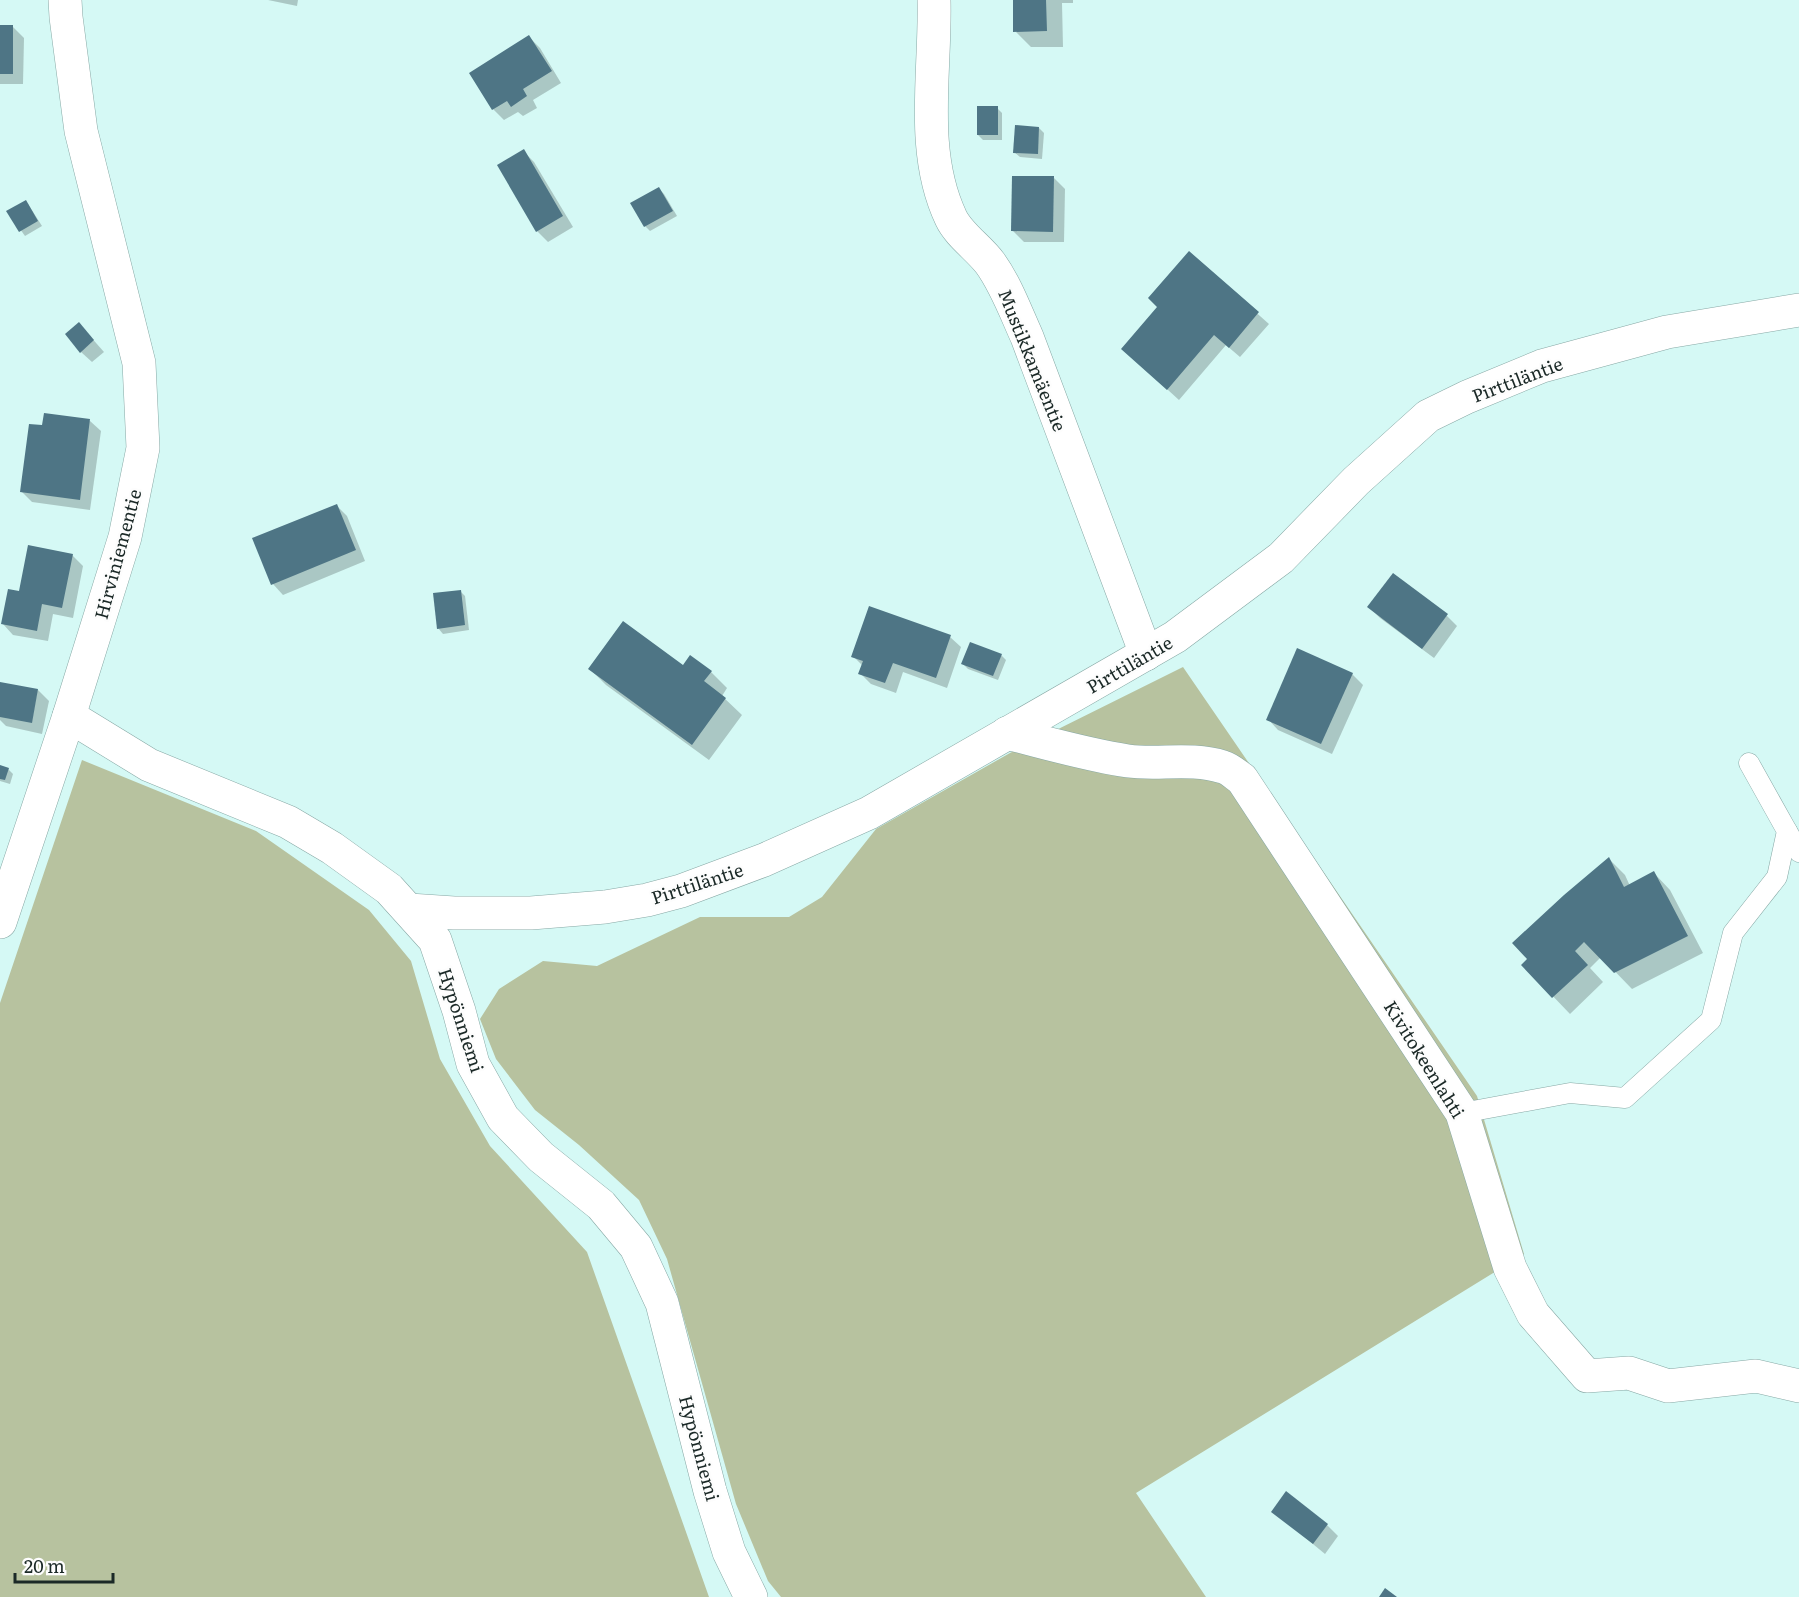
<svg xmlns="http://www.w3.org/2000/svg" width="1799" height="1597" viewBox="0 0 1799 1597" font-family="Literata,serif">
  <rect width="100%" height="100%" fill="#d5f9f5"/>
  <g fill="#b7c29f">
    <polygon points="1183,667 1477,1096 1524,1254 1136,1493 1206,1597 781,1597 768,1581 736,1504 667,1259 639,1200 579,1145 535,1110 496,1059 480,1019 499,989 543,961 597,966 700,917 789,917 822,897 876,829 1010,753"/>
    <polygon points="82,760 256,831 369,910 411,961 440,1059 490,1146 587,1252 709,1597 0,1597 0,1003"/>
  </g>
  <g fill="#0003">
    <polygon points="268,0 298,0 297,6"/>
    <polygon points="1014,0 1073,0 1073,3 1062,3 1063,47 1031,47 1015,31"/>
    <polygon points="0,27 13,27 24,38 23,84 0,84"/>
    <polygon points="529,37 540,48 561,83 533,100 537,108 523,116 518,112 504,120 493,109 471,73"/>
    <polygon points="997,108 1002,113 1002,140 983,140 978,135"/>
    <polygon points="1039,128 1044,133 1042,159 1020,157 1014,152"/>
    <polygon points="523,151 534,162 573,227 548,242 537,231"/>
    <polygon points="1054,178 1065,189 1064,242 1024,242 1013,231"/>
    <polygon points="659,189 664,194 677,216 650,231 645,226"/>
    <polygon points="26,201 42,226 25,236 8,212"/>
    <polygon points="1189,253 1269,324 1240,357 1226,345 1179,400 1123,349 1159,308"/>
    <polygon points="89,335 104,352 92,362 81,352"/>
    <polygon points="90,421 101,431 90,510 32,502 21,491 43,427"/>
    <polygon points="336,505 347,516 365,561 283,595 273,584"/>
    <polygon points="72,555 83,566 73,618 53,614 48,641 13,635 3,624 20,593"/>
    <polygon points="460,591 465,596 469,630 443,634 438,628"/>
    <polygon points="1369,607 1447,616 1457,626 1434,658 1380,618"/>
    <polygon points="950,637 961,647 947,688 903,672 896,693 871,684 860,673 863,666 853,656"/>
    <polygon points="1001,655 1006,660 998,680 968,669 963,664"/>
    <polygon points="683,667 711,672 727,688 722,696 742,715 709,760 606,685 590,669"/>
    <polygon points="1352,674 1363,685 1332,754 1278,730 1268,719"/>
    <polygon points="38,690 49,701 42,734 6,726 0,720 0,691"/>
    <polygon points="0,766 8,769 13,774 10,784 0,781"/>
    <polygon points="1609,859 1625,875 1630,886 1654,873 1670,890 1703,953 1632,989 1601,957 1590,968 1603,982 1570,1014 1523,965"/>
    <polygon points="1286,1493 1327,1525 1338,1536 1325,1554 1273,1511"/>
  </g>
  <g fill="#4e7585">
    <polygon points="1013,0 1046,0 1047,31 1013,32"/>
    <rect x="0" y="25" width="13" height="49"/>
    <polygon points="529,35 552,71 523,89 527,96 511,107 507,101 492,110 469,73"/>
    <rect x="977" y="106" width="21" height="29"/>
    <polygon points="1015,125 1039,127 1038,154 1013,153"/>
    <polygon points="524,149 563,216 536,232 497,165"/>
    <polygon points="1012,176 1054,176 1053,232 1011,231"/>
    <polygon points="659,187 673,211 644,227 630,203"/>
    <polygon points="26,200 38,221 19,232 6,211"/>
    <polygon points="1189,251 1259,312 1229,348 1214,335 1167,390 1121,349 1157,307 1148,298"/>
    <polygon points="79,322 94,340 80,353 65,334"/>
    <polygon points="44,413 90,419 80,500 20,492 29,424 42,425"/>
    <polygon points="337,504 356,550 271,585 252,538"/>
    <polygon points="28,545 73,554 62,608 42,604 37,631 1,624 8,589 19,591"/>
    <polygon points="1393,573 1448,614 1422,649 1367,607"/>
    <polygon points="461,590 465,625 437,629 433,593"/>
    <polygon points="869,606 951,635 936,678 893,663 885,683 858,674 863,661 851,657"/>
    <polygon points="623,621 683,665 690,655 712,671 704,681 726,698 692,745 588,669"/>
    <polygon points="970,642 1002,654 993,676 961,664"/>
    <polygon points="1297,648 1353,673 1321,744 1266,720"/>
    <polygon points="0,682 38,689 32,723 0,717"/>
    <polygon points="0,765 9,768 5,780 0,779"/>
    <polygon points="1609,857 1624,887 1654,871 1688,936 1614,973 1584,942 1575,951 1588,965 1552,998 1521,965 1527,959 1512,943 1564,895"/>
    <polygon points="1286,1491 1328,1524 1313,1544 1271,1512"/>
    <polygon points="1385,1588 1397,1597 1379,1597"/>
  </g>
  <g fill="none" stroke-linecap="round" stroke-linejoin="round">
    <g stroke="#87a8a5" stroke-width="21">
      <g id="lane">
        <polyline points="1787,831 1799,852"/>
        <polyline points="1462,1113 1570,1093 1625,1098 1711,1020 1733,933 1777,877 1787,831 1749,763"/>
      </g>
    </g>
    <g stroke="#87a8a5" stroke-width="34">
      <g id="street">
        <path d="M934 0C936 71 919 151 951 218 959 235 979 248 990 263 1006 285 1016 313 1027 337L1146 654"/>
        <polyline points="69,716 149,765 288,822 332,848 389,889 435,940 459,1011 473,1064 503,1118 541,1157 601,1205 636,1247 662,1303 710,1491 729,1552 751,1597"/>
        <path d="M1007 733C1047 743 1087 755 1128 761 1159 765 1191 757 1223 767 1230 769 1236 775 1242 779L1462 1113 1510 1268 1533 1314 1587 1376 1629 1373 1668 1386 1756 1376 1799 1386"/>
        <polyline points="409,910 454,913 531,913 605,907 647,900 681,891 764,860 869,813 1175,637 1281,558 1356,481 1428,416 1467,397 1542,366 1667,332 1799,310"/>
      </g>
    </g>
    <g stroke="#87a8a5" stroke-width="34">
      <polyline id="secondary" points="0,922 69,716 125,537 143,448 139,363 81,131 66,17 65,0"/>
    </g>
    <use href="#lane" stroke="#fff" stroke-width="20"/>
    <use href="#street" stroke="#fff" stroke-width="33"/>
    <use href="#secondary" stroke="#fff" stroke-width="33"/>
  </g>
  <g text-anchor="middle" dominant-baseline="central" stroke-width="5" stroke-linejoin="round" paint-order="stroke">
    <g font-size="18" fill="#1b2927" stroke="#fdfdfd">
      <text transform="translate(1033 360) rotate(68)">Mustikkamäentie</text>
      <text transform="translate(1517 379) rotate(-21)">Pirttiläntie</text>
      <text transform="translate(117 554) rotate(-75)">Hirviniementie</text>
      <text transform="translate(1129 664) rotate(-30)">Pirttiläntie</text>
      <text transform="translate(697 883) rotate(-18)">Pirttiläntie</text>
      <text transform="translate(462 1020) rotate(72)">Hypönniemi</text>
      <text transform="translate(1425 1059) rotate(58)">Kivitokeenlahti</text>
      <text transform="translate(700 1448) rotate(75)">Hypönniemi</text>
    </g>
  </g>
  <path d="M15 1573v9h98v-9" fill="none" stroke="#1b2927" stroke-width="3"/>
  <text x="24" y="1573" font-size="18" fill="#1b2927" stroke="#fdfdfd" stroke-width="4.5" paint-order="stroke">20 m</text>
</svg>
